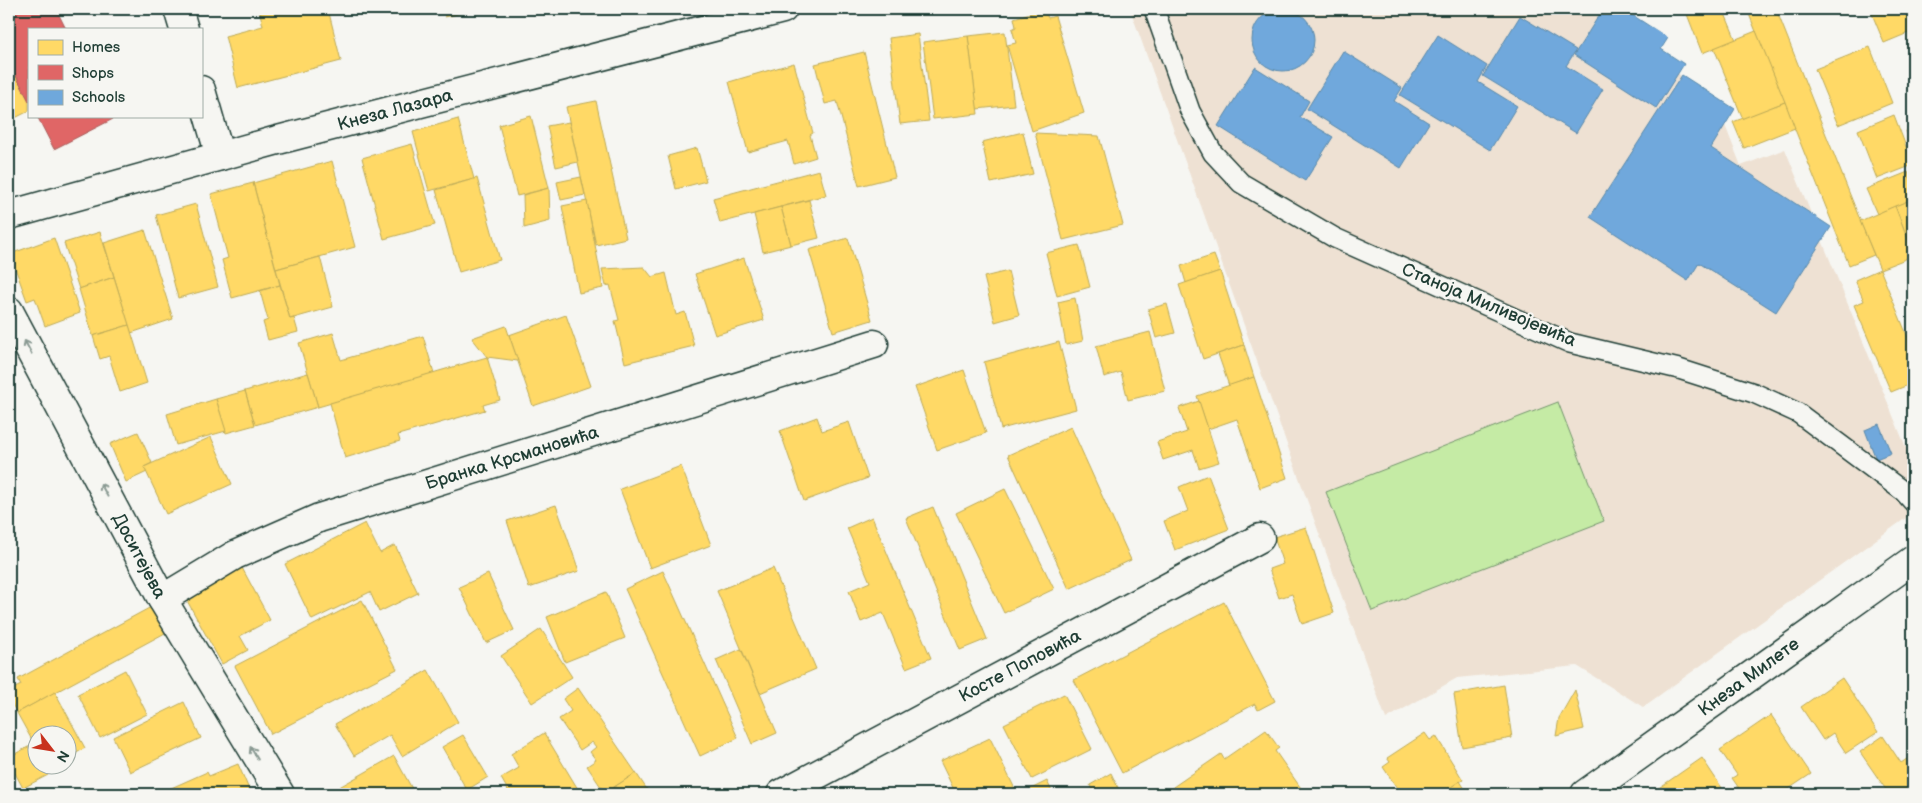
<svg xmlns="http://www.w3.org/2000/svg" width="1922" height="803" viewBox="0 0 1922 803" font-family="'Balsamiq Sans',sans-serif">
  <rect width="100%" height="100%" fill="#f6f6f2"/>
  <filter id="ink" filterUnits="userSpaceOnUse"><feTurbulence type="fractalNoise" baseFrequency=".02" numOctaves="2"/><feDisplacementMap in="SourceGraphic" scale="10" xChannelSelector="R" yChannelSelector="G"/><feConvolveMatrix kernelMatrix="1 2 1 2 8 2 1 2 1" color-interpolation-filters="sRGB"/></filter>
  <g filter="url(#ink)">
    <polygon fill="#eee1d3" points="1130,9 1628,9 1633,33 1719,110 1741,166 1785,149 1913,465 1913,513 1643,707 1577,666 1457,678 1386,719"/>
    <polygon fill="#c5eba5" stroke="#72946c" points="1558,402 1604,521 1372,611 1326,492"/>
    <g fill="#ffd966" stroke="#bcaa57">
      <polygon points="259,9 328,9 341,61 238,88 225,36 263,26"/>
      <polygon points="443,9 478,9 445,17"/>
      <polygon points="1044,9 1048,18 1055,16 1084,113 1032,131 1007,45 1016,43 1012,29 1016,27 1014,18"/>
      <polygon points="1685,9 1723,9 1736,40 1702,53"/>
      <polygon points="1747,9 1776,9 1874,255 1849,265"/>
      <polygon points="1870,9 1913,9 1913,31 1884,43"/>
      <polygon points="1756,31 1785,102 1743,119 1714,48"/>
      <polygon points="1005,32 1014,105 977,109 968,36"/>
      <polygon points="918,34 929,121 900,124 889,38"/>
      <polygon points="968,36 978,114 933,119 923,42"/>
      <polygon points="1870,47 1892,103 1838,125 1815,69"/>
      <polygon points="864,52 895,177 859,186 837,101 825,104 815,64"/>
      <polygon points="9,62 29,101 29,111 9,121"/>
      <polygon points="794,63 813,133 810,135 816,157 794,164 788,141 748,152 729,82"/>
      <polygon points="596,101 626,238 596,245 566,107"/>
      <polygon points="1785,102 1795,128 1744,148 1733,122"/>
      <polygon points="1894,115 1913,165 1877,179 1858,130"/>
      <polygon points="531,116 549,188 517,196 499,125"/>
      <polygon points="458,119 474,179 429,191 413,132"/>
      <polygon points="569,122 578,162 556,167 547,126"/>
      <polygon points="1913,128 1913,148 1906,131"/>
      <polygon points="1023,132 1033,174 991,183 982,142"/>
      <polygon points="1035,133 1099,136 1123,225 1063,240"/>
      <polygon points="412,144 435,225 384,239 362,158"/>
      <polygon points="697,148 706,181 676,189 668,156"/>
      <polygon points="332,161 355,247 276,269 253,183"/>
      <polygon points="819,170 826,195 720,223 713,198"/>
      <polygon points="1908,172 1913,186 1913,199 1877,214 1866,189"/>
      <polygon points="581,177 585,195 561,200 557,182"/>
      <polygon points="477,178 500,260 459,272 436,190"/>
      <polygon points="253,183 280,285 232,298 222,260 228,258 211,194"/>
      <polygon points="549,188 550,221 524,228 523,195"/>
      <polygon points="1913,199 1913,252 1895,206"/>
      <polygon points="809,200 819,238 791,245 781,207"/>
      <polygon points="587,201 603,288 579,293 562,206"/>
      <polygon points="196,204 218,287 178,298 156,215"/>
      <polygon points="1895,206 1913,252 1913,256 1880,269 1860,221"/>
      <polygon points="781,207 791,245 763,252 754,214"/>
      <polygon points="145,230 173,319 131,333 104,243"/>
      <polygon points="100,232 114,277 79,289 64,243"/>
      <polygon points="54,238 80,313 45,326 35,298 27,301 10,254"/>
      <polygon points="848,238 872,320 833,332 809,250"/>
      <polygon points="1079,245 1090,287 1057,296 1046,253"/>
      <polygon points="1214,255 1220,271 1186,283 1181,266"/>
      <polygon points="320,257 333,307 290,319 276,269"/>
      <polygon points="744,258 764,320 715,335 695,274"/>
      <polygon points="644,267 652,277 666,273 676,315 685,312 694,346 625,363 615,321 619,320 610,285 606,286 602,269"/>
      <polygon points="1880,269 1913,350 1913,383 1891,392 1854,305 1864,301 1855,280"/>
      <polygon points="1008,271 1019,315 995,322 984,277"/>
      <polygon points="1220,271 1244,345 1203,359 1179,285"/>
      <polygon points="114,277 129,325 93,336 79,289"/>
      <polygon points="280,285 290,319 294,318 298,332 268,340 263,322 268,320 260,291"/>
      <polygon points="1075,298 1083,341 1066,345 1058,302"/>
      <polygon points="1167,304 1175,333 1156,338 1148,309"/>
      <polygon points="566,315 591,386 533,406 509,335"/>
      <polygon points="129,325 147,383 120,392 109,356 100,359 93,336"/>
      <polygon points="506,326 509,335 518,361 487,357 472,338"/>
      <polygon points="1150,332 1165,391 1128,400 1121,372 1104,377 1096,346"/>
      <polygon points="333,333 341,360 423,336 434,373 318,407 299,343"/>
      <polygon points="1059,342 1076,409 1001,429 984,362"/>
      <polygon points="1244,345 1254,377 1229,386 1218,354"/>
      <polygon points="487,357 500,400 483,405 485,410 398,435 400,441 345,458 330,403"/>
      <polygon points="964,370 986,433 937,450 915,387"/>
      <polygon points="308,373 318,407 255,425 245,391"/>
      <polygon points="1254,377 1287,478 1260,488 1237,419 1208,429 1197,396"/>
      <polygon points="245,391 255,425 226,433 216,399"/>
      <polygon points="216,399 226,431 176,445 167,414"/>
      <polygon points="1199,401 1219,462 1199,468 1193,450 1163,460 1157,442 1187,432 1179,408"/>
      <polygon points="817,417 822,431 849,422 868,478 804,501 780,431"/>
      <polygon points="1071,427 1131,560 1069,589 1008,455"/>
      <polygon points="138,432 152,463 144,467 147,472 126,482 110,444"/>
      <polygon points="211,437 232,484 166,514 144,467"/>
      <polygon points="681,466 711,545 650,568 620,489"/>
      <polygon points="1208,475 1229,529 1175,550 1164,521 1188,511 1179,487"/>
      <polygon points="1005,489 1054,589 1004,613 956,513"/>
      <polygon points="556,505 579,571 529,588 507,521"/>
      <polygon points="933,507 987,639 960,650 906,518"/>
      <polygon points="872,517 931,658 906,668 883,613 861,622 849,591 870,582 847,528"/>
      <polygon points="365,523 380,553 395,545 418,593 379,612 370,592 312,620 285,564"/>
      <polygon points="1306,527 1334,613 1302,624 1292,594 1279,598 1269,569 1283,564 1274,537"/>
      <polygon points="241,566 270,620 240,636 248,650 222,664 185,597"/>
      <polygon points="773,568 816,669 760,693 717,591"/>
      <polygon points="663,571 738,738 700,756 625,589"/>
      <polygon points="488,574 514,630 486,643 459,587"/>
      <polygon points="606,592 625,638 565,662 547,617"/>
      <polygon points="362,600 397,669 271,734 235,666"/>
      <polygon points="1224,602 1275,701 1258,710 1255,704 1122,773 1074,680"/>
      <polygon points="151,607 165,633 17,713 9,699 9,691 21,685 18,679"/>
      <polygon points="541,629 572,677 532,703 501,656"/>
      <polygon points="741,649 777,733 752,744 716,660"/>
      <polygon points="125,670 147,714 100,738 78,694"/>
      <polygon points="428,670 458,722 402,756 390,735 354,756 335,724"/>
      <polygon points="1842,678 1878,732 1846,753 1833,733 1823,740 1801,707"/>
      <polygon points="1504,685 1512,738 1462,747 1454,694"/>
      <polygon points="578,688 636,773 605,793 587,766 596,760 590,752 596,747 592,742 580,750 559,719 571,711 563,699"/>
      <polygon points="1575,690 1584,729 1556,736 1559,718"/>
      <polygon points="55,692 85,748 68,758 68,736 38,736 38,751 17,713"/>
      <polygon points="1064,694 1092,749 1032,779 1004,724"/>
      <polygon points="184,702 201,738 130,772 113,737"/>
      <polygon points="1771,715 1811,774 1781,794 1743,794 1732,778 1737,775 1720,750"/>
      <polygon points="1266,730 1279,748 1275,751 1305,794 1178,794 1173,787 1221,754 1224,759"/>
      <polygon points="544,733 581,794 510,794 501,778 519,768 511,754"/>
      <polygon points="1425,733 1430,740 1436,736 1463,780 1439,794 1401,794 1383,767 1390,762 1387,758"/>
      <polygon points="463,735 488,777 467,790 442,747"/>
      <polygon points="1883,736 1901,763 1913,755 1913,794 1889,794 1860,752"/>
      <polygon points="990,738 1016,791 1010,794 956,794 940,761"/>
      <polygon points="32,745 38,755 38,766 43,766 48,775 23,788 9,762 9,757"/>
      <polygon points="394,756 415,794 327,794"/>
      <polygon points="1702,758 1726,794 1654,794 1653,792"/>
      <polygon points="238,764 251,794 160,793 207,772 209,776"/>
      <polygon points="636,773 650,794 614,794 611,789"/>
      <polygon points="1111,773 1121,794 1095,794 1090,785"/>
      <polygon points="1047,781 1053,794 1031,794 1029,790"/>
      <polygon points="1460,781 1468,794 1451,794 1448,789"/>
    </g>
    <g fill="#e06666" stroke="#a65a57">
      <polygon points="9,9 56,9 66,29 29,29 29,101 9,62"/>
      <polygon points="37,116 112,116 113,119 54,149"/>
    </g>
    <g fill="#6fa8dc" stroke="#5788aa">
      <circle cx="1283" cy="40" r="31"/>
      <polygon points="1603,9 1623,9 1668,38 1661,49 1684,64 1656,108 1574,55"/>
      <polygon points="1520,16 1576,50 1566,66 1603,89 1576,133 1483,76"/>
      <polygon points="1438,35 1487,66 1478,82 1517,106 1490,150 1400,95"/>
      <polygon points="1343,51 1402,88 1394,101 1429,123 1401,168 1307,109"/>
      <polygon points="1255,67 1309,101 1300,117 1333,137 1305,181 1218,126"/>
      <polygon points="1682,75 1735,109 1711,148 1831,227 1776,312 1699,263 1688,281 1590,217"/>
      <polygon points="1879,424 1891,453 1876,459 1865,430"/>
    </g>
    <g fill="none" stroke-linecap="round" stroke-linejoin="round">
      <g stroke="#1f3d34" stroke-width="22">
        <polyline id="lane" points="1154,9 1190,111 1213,153 1241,183 1335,238 1570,343 1679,369 1754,393 1798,413 1904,492 1913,502"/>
      </g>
      <g stroke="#1f3d34" stroke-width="31">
        <g id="street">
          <polyline points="178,9 184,29"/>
          <polyline points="201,90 220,156"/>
          <polyline points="9,311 162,599 280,794"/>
          <polyline points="162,599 235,555 319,518 874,344"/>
          <polyline points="781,794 1260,538"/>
        </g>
      </g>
      <g stroke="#1f3d34" stroke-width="31">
        <g id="secondary">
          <polyline points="9,215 274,141 783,9"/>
          <polyline points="1585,794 1913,560"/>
        </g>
      </g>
      <use href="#lane" stroke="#f6f6f2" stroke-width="19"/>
      <use href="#street" stroke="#f6f6f2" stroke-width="28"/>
      <use href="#secondary" stroke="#f6f6f2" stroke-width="28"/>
    </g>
    <defs><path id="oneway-shaft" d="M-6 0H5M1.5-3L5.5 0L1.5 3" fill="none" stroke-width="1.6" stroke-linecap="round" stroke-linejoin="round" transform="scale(1.25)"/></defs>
    <g stroke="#8a9a93">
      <use href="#oneway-shaft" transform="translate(28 347) rotate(-118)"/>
      <use href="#oneway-shaft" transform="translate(104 490) rotate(-118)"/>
      <use href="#oneway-shaft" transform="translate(254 753) rotate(-121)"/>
    </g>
  </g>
  <g text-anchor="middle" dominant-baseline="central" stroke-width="5" stroke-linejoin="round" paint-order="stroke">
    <g font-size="18" fill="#1f3d34" stroke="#f6f6f2">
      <text transform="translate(395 110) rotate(-15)">Кнеза Лазара</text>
      <text transform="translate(1489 305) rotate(23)">Станоја Миливојевића</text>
      <text transform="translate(512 458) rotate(-17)">Бранка Крсмановића</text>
      <text transform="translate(139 556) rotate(62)">Доситејева</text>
      <text transform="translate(1020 666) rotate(-28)">Косте Поповића</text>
      <text transform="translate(1749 677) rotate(-36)">Кнеза Милете</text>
    </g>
  </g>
  <rect width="1922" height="803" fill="none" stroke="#f6f6f2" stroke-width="30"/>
  <rect x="15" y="15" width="1892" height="773" fill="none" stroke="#1f3d34" stroke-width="2" filter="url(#ink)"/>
  <rect x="28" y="28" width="175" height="90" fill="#f6f6f2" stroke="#a0aca6"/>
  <rect x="38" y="40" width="25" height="15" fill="#ffd966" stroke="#a0aca6"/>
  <text x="72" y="52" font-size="15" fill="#1f3d34">Homes</text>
  <rect x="38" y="65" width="25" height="15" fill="#e06666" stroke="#a0aca6"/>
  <text x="72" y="78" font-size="15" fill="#1f3d34">Shops</text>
  <rect x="38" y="90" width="25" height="15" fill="#6fa8dc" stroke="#a0aca6"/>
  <text x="72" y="102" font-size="15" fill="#1f3d34">Schools</text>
  <g transform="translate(52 750) rotate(121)"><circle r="24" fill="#f6f6f2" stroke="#a0aca6"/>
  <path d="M0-4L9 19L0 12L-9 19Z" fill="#c8321e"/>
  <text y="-8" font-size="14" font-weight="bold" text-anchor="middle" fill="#1f3d34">N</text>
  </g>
</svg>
